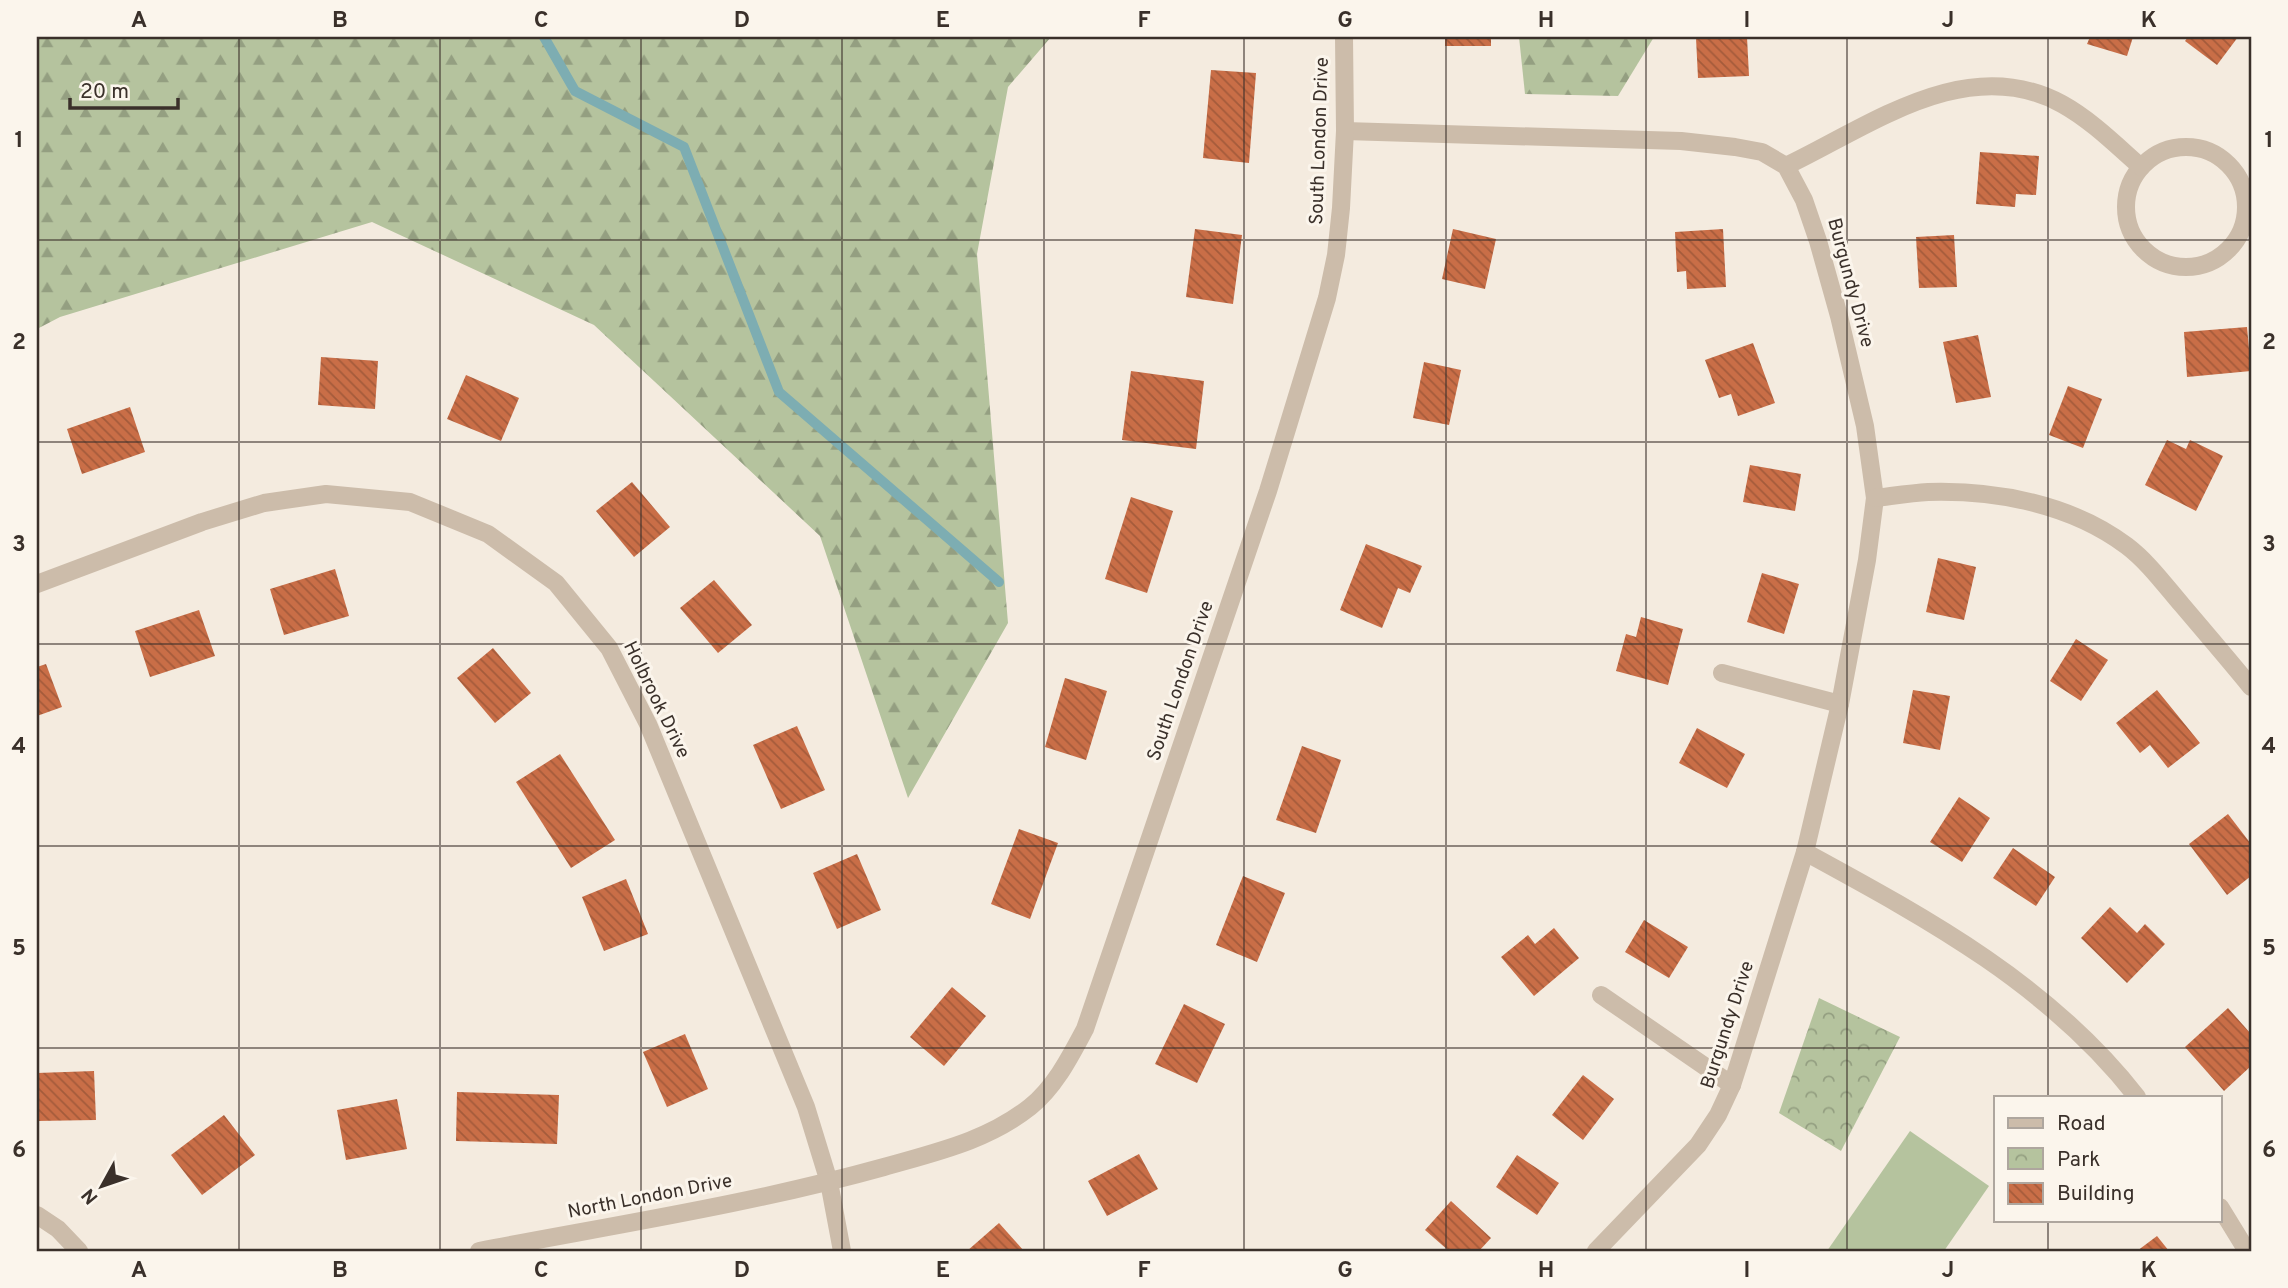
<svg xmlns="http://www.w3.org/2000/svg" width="2288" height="1288" viewBox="0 0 2288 1288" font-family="Overpass,sans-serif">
  <defs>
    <pattern id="forest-firs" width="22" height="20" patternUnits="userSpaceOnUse" patternTransform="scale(1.75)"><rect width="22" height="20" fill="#b5c39e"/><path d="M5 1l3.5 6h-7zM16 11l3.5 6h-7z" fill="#949f81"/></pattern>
    <pattern id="park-crowns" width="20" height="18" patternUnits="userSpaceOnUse" patternTransform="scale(1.75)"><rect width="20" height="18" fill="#b5c39e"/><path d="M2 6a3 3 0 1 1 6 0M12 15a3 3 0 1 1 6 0" fill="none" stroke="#949f81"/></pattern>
    <pattern id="building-back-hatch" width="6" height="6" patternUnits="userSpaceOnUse" patternTransform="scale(1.75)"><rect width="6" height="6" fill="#c96e47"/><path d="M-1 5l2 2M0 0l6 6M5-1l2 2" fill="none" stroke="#a45b3b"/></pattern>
  </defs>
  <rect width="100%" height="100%" fill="#f4ebdf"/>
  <g fill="url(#forest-firs)">
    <polygon points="37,37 1051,37 1008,87 977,254 1008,623 908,798 820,536 594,325 372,222 60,317 37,329"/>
    <polygon points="1519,37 1654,37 1618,96 1525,94"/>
  </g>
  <polygon fill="url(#park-crowns)" points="1819,998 1900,1037 1841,1151 1779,1113"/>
  <polygon fill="#b5c39e" points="1910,1131 1989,1186 1944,1251 1827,1251"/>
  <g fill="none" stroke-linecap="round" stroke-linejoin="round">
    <polyline stroke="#7dadb2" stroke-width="10" points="544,37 575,91 684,147 779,392 999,582"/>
  </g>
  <g fill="url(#building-back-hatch)">
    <rect x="1445" y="37" width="46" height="9"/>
    <polygon points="1747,37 1749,76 1698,78 1696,38"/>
    <polygon points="2090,37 2133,37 2127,56 2087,44"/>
    <polygon points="2188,37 2238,37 2217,65 2185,41"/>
    <polygon points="1211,70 1256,73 1249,163 1203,158"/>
    <polygon points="1980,152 2039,156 2036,195 2016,194 2015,207 1976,204"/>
    <polygon points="1195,229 1242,235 1233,304 1186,297"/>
    <polygon points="1453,229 1496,239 1485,289 1442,279"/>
    <polygon points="1723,229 1726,287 1687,289 1686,271 1677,272 1675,232"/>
    <polygon points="1954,235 1957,287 1919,288 1916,237"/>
    <polygon points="2247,327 2251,371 2187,377 2184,332"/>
    <polygon points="1978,335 1991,397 1956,403 1943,342"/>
    <polygon points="1753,343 1775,403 1738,416 1731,394 1719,398 1705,360"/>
    <polygon points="321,357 378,361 375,409 318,405"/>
    <polygon points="1424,362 1461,370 1449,425 1413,418"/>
    <polygon points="1131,371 1204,381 1196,449 1122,440"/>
    <polygon points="466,375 519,398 501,441 447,419"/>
    <polygon points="2068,386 2102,399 2083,448 2049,435"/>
    <polygon points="130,407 145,452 82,474 67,429"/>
    <polygon points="2167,440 2186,449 2190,440 2223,456 2196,511 2145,485"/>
    <polygon points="1750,465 1801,474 1795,511 1743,502"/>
    <polygon points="632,482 670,527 634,557 596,511"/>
    <polygon points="1131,497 1173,511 1147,593 1105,579"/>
    <polygon points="1366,544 1422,566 1410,593 1398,588 1382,628 1340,610"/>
    <polygon points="1938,558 1976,567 1964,620 1926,612"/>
    <polygon points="335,569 349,616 284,635 270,589"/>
    <polygon points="1762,573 1799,584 1784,634 1747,622"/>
    <polygon points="714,580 752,625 718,653 680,608"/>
    <polygon points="199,610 215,656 150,677 135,631"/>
    <polygon points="1641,617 1683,629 1668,685 1616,671 1626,634 1636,637"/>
    <polygon points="2076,639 2108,660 2081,701 2050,681"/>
    <polygon points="493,648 531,693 495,723 457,678"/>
    <polygon points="46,664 62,707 37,716 37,667"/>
    <polygon points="1065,678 1107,691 1086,760 1045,747"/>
    <polygon points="1913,690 1950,696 1940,750 1903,743"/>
    <polygon points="2157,690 2200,743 2168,768 2150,745 2140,753 2116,723"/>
    <polygon points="797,726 825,790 781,809 753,745"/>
    <polygon points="1697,728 1745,754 1727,788 1679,763"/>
    <polygon points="1302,746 1341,760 1316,833 1276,820"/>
    <polygon points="560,754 615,840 571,868 516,782"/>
    <polygon points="1959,797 1990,818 1962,862 1930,842"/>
    <polygon points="2228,814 2251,844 2251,876 2227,895 2189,844"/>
    <polygon points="1019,829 1058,843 1030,919 991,904"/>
    <polygon points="2013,848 2055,877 2036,906 1993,878"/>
    <polygon points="857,854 881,910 837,929 813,873"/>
    <polygon points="1243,876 1285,893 1257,962 1216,945"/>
    <polygon points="626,879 648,934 604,951 582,897"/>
    <polygon points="2110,907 2137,933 2145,924 2165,944 2127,983 2081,938"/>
    <polygon points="1644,920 1688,947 1669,978 1625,952"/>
    <polygon points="1554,928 1579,958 1534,996 1501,957 1528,935 1535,944"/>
    <polygon points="952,987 986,1016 944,1066 910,1037"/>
    <polygon points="1184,1004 1225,1024 1197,1083 1155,1064"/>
    <polygon points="2228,1008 2251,1034 2251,1066 2224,1091 2185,1047"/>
    <polygon points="685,1034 708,1089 667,1107 643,1052"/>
    <polygon points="94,1071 96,1120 37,1121 37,1073"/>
    <polygon points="1583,1075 1614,1099 1583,1140 1552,1115"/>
    <polygon points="457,1092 559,1095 557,1144 456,1141"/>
    <polygon points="397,1099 407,1149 346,1160 337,1110"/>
    <polygon points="224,1115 255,1155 202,1195 171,1155"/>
    <polygon points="1139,1154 1158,1189 1107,1216 1088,1181"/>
    <polygon points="1517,1155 1559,1183 1537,1215 1496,1187"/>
    <polygon points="1451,1201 1491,1238 1479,1251 1449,1251 1425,1230"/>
    <polygon points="999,1223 1024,1251 967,1251"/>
    <polygon points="2157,1236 2169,1251 2137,1251"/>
  </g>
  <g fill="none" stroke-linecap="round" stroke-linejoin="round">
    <g stroke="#ccbcaa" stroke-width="18">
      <polyline points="1345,131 1681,141 1735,147 1762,152 1786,166 1804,200 1818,241 1839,316 1865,426 1875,498 1867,560 1840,704 1805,852 1739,1063 1732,1085 1718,1115 1698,1145 1596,1251"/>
      <circle cx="2186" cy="207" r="60"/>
      <path d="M1786 166C1870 126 1967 52 2062 104 2091 120 2116 145 2141 167"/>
      <path d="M1875 498C1892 496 1911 493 1928 492 1997 490 2071 504 2127 546 2148 562 2164 584 2182 605 2205 632 2228 659 2251 687"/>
      <polyline points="37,584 202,522 264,503 326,494 410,502 488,534 556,583 609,648 648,724 806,1107 829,1182 842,1251"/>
      <polyline points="1722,673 1840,704"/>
      <path d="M1805 852C1928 919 2050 985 2137 1097"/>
      <polyline points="1601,995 1732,1085"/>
      <polyline points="2220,1207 2247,1251"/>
      <polyline points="37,1215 58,1229 79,1251"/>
      <path d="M479 1251C614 1225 751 1204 884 1167 936 1152 987 1141 1030 1107 1055 1087 1070 1057 1085 1029L1268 491 1327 298 1336 255 1341 208 1345 131 1344 37"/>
    </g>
  </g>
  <path fill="none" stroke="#3a302a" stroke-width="2" stroke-opacity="0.55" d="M239 37V1251M440 37V1251M641 37V1251M842 37V1251M1044 37V1251M1244 37V1251M1446 37V1251M1646 37V1251M1847 37V1251M2048 37V1097M37 240H2251M37 442H2251M37 644H2251M37 846H2251M37 1048H2251M2048 1220V1251"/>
  <g text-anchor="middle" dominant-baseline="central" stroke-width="6" stroke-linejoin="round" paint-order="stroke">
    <g font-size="19" fill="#3a302a" stroke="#fbf5ec">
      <text transform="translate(1320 141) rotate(-88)">South London Drive</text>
      <text transform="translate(1850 283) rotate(75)">Burgundy Drive</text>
      <text transform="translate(1181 681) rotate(-71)">South London Drive</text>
      <text transform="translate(656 700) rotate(64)">Holbrook Drive</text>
      <text transform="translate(1728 1025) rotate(-72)">Burgundy Drive</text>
      <text transform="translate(650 1197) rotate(-11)">North London Drive</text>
    </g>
  </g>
  <rect width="2288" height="1288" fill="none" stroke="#fbf5ec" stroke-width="77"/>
  <rect x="1994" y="1096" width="228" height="126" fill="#fbf5ec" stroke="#aea69e" stroke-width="2"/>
  <rect x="2008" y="1118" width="35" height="10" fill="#ccbcaa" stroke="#aea69e" stroke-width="2"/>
  <text x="2057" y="1130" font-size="21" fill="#3a302a">Road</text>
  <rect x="2008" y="1148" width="35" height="21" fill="url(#park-crowns)" stroke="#aea69e" stroke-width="2"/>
  <text x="2057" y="1166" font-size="21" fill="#3a302a">Park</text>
  <rect x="2008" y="1183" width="35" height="21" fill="url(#building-back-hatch)" stroke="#aea69e" stroke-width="2"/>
  <text x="2057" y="1200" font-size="21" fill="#3a302a">Building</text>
  <g transform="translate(102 1186) rotate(230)" stroke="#fbf5ec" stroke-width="5" paint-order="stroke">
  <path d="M0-5L12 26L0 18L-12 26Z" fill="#3a302a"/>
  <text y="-10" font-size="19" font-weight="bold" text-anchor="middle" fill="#3a302a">N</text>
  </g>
  <path d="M70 98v10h108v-10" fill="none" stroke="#3a302a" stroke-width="3.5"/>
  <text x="80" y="98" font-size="21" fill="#3a302a" stroke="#fbf5ec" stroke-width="5" paint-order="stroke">20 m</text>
  <rect x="38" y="38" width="2212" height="1212" fill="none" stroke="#3a302a" stroke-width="2.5"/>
  <g font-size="23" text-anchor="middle" font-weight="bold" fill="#3a302a">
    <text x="139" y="27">A</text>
    <text x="340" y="27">B</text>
    <text x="541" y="27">C</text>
    <text x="742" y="27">D</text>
    <text x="943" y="27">E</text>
    <text x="1144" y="27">F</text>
    <text x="1345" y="27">G</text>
    <text x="1546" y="27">H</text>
    <text x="1747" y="27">I</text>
    <text x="1948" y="27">J</text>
    <text x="2149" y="27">K</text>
    <text x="19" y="147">1</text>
    <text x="2269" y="147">1</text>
    <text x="19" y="349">2</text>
    <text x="2269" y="349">2</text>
    <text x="19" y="551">3</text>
    <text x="2269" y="551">3</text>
    <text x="19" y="753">4</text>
    <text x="2269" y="753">4</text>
    <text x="19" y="955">5</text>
    <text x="2269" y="955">5</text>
    <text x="19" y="1157">6</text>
    <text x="2269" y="1157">6</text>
    <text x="139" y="1277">A</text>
    <text x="340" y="1277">B</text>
    <text x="541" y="1277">C</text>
    <text x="742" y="1277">D</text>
    <text x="943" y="1277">E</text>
    <text x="1144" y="1277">F</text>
    <text x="1345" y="1277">G</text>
    <text x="1546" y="1277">H</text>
    <text x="1747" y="1277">I</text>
    <text x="1948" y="1277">J</text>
    <text x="2149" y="1277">K</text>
  </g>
</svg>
